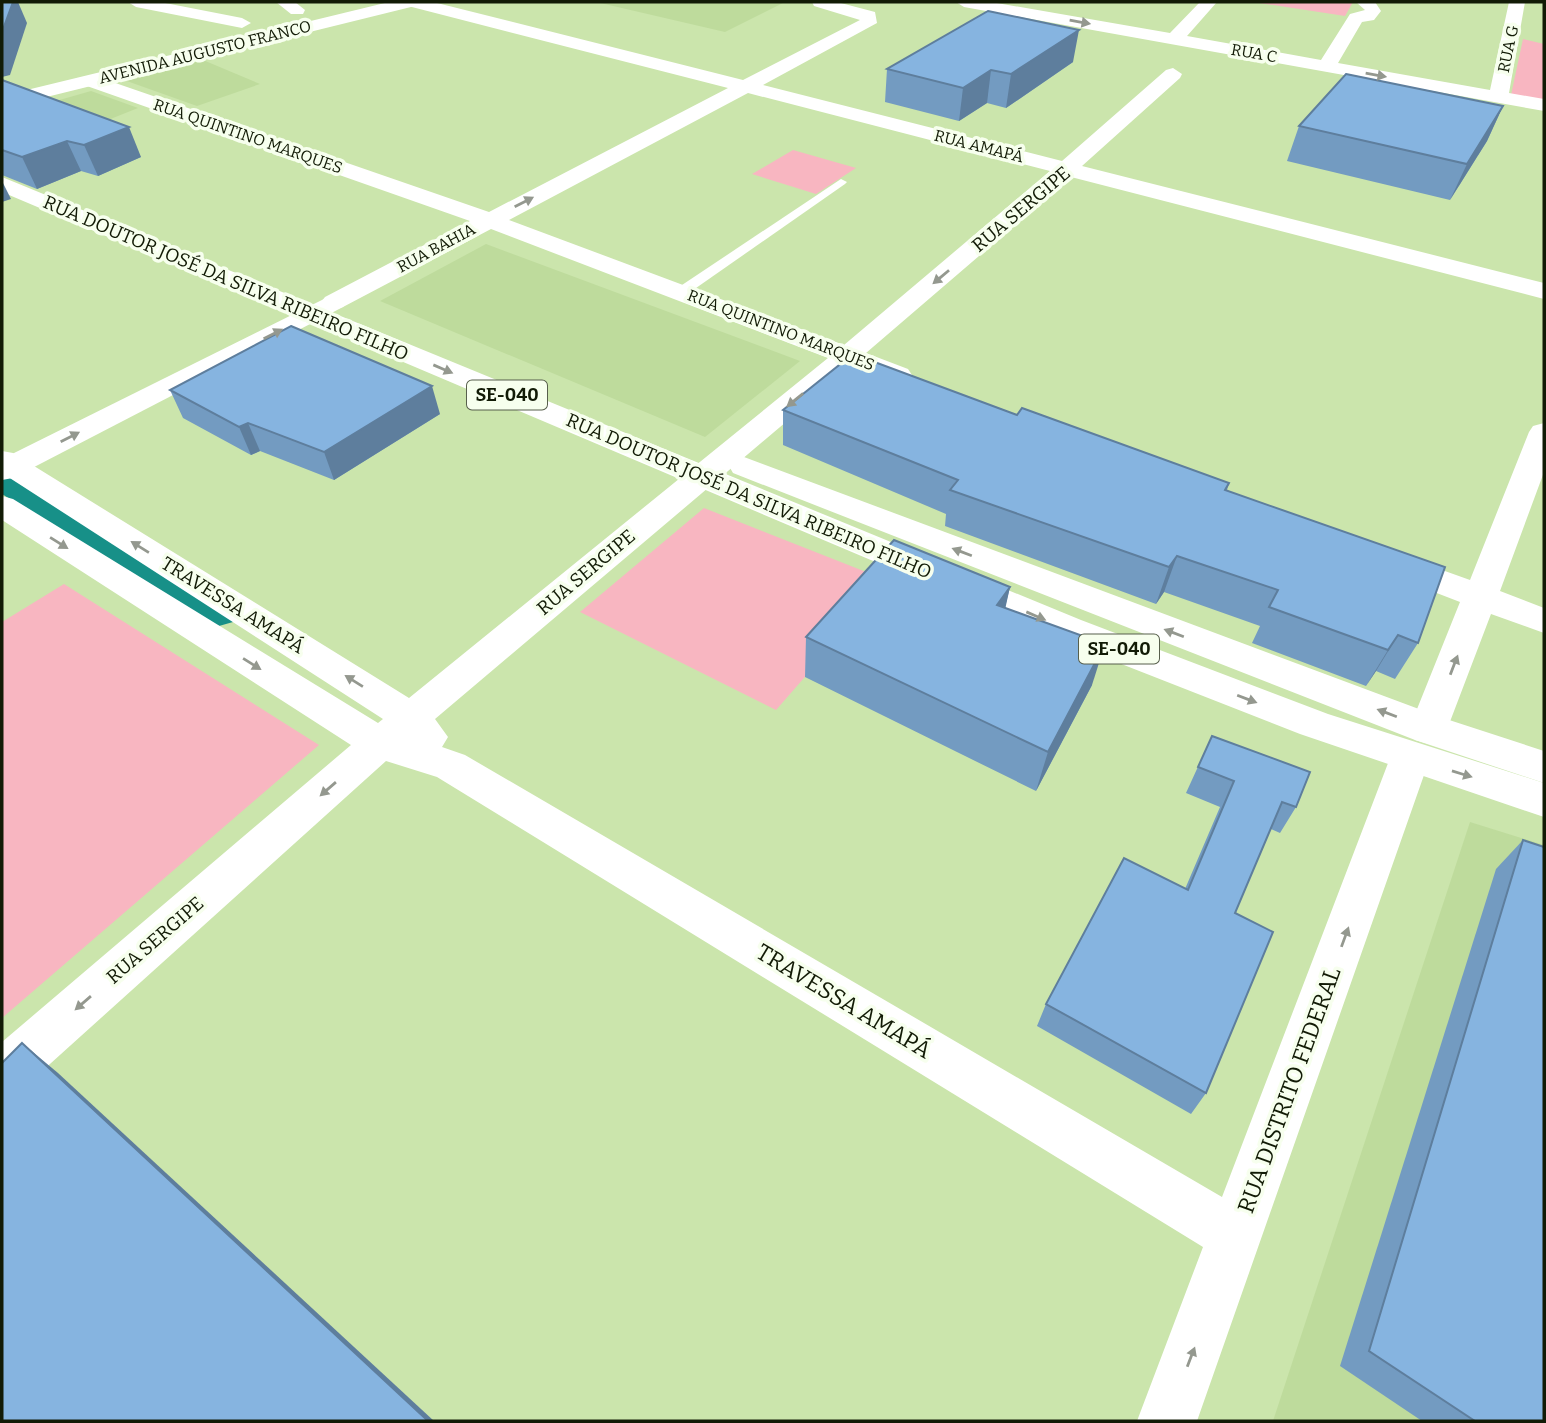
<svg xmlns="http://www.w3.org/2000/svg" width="1546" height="1423" viewBox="0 0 1546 1423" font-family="Bitter,serif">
  <rect width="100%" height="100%" fill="#cbe5ac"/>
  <g fill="#bedb9c">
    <polygon points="596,2 785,2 725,32"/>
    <polygon points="203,60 260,84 197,106 124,80"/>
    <polygon points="91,91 138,108 93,126 21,111"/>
    <polygon points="486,244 800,361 705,437 380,301"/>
    <polygon points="1470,822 1544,845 1544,1421 1273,1421"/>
  </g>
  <g fill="#f8b6c1">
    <polygon points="1253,2 1353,2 1345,16"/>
    <polygon points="1523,39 1544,44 1544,102 1511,95"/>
    <polygon points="793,150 856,168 816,194 752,174"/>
    <polygon points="704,508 889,581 776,710 580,612"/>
    <polygon points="64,584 319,745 2,1018 2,622"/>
  </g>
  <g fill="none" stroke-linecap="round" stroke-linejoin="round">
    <polygon fill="#179088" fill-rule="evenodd" points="2,467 15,470 233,602 239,612 233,622 219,626 205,622 2,494"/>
    <polygon fill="#fff" fill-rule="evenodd" points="841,179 847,182 845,184 686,295 676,295 676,289"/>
    <g fill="#fff" fill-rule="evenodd">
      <polygon points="128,2 160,2 242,18 251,23 242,28 136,7"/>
      <polygon points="276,2 295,2 305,10 303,14 291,14"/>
      <path d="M406 2H433L743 80 860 20 814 6 812 2H837L875 12 877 23 763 85 1062 161 1166 70 1173 68 1182 74 1180 78 1082 166 1544 283V299L1071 177 866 353 908 369 912 375 908 381C889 386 869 374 851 367L435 719 448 737 442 747 465 755 1222 1197 1390 758 1396 747 1410 742 1424 747 1430 758 1197 1421H1137L1203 1247 437 777 386 761 20 1091 2 1098V1042L351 745 2 520V496L13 499 378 723 383 719 2 473V451L13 453 409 698 828 358 491 229 343 307 334 310 325 307 321 302 325 297 470 221 84 85 81 81 91 75 98 77 489 212 728 88 408 6ZM748 93 1050 171 844 345 509 220Z"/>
      <polygon points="956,2 991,2 1170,33 1200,2 1217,2 1187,36 1321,60 1350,14 1365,10 1356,2 1375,2 1381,11 1374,20 1362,22 1338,63 1490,90 1509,2 1525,2 1509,93 1544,99 1544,111 964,7"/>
      <polygon points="1544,423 1544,472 1500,591 1544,608 1544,633 1491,614 1443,740 1429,744 1415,740 1409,729 1460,602 1377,570 1372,562 1377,554 1389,551 1470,580 1529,432 1533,426"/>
    </g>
    <g fill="#fff" fill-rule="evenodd">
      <polygon points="389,2 417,2 415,6 2,108 2,96"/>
      <polygon points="334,294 343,297 347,302 343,307 13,478 2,480 2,459"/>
    </g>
    <g fill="#fff" fill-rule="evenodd">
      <polygon points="2,177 1081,620 1328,714 1544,783 1544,817 1300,734 1055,638 2,192"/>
      <polygon points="744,457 1443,718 1544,751 1544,783 1415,740 733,473 729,466 733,459"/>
    </g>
  </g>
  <g fill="#739bc1">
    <polygon points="1073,62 1006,108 987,103 959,121 885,102 887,69"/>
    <polygon points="2,80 141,157 98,176 81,171 37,189 2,175"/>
    <polygon points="1503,106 1487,141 1450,200 1287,161 1299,126"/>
    <polygon points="170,390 440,414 334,480 260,451 251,455 183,418"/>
    <polygon points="783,410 1017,415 1229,483 1227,490 1418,643 1395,679 1376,671 1366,686 1252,643 1260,626 1164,592 1156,604 945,526 946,514 783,445"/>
    <polygon points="1010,587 1005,607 1092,685 1036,791 805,677 806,637"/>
    <polygon points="1212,736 1296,807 1280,833 1271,829 1235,913 1206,1093 1191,1114 1037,1026 1046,1004 1185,889 1220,807 1186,793"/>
    <polygon points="1523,840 1544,1421 1422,1421 1340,1366 1496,869"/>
  </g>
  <g fill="#5e7e9d">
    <polygon points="13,2 18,2 27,23 10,75 2,77 2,32"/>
    <polygon points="1079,30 1073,62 1006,108 1011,74"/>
    <polygon points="991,70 987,103 959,121 963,88"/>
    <polygon points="1503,106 1487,141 1450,200 1467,164"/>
    <polygon points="129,127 141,157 98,176 84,145"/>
    <polygon points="67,141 81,171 37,189 22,157"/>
    <polygon points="2,181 11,199 2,202"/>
    <polygon points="432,386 440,414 334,480 324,452"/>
    <polygon points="248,423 260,451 251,455 239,427"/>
    <polygon points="1177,556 1164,592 1156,604 1169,567"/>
    <polygon points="1010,587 1001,628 997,605"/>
    <polygon points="1398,635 1376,671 1366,686 1388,650"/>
    <polygon points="1105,644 1092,685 1036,791 1048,752"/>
    <polygon points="22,1043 58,1073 434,1421 428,1421"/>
  </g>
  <g fill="#86b4e0" stroke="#5e7e9d" stroke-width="2">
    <polygon points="2,2 13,2 2,32"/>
    <polygon points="988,11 1079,30 1011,74 991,70 963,88 887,69"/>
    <polygon points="1346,74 1503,106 1467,164 1299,126"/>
    <polygon points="2,80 129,127 84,145 67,141 22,157 2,150"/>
    <polygon points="291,326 432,386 324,452 248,423 239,427 170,390"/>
    <polygon points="853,354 1017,415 1022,408 1229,483 1225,490 1445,567 1418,643 1398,635 1388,650 1269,607 1278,590 1177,556 1169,567 950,490 958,480 783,410"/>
    <polygon points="894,540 1010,587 997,605 1105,644 1048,752 806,637"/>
    <polygon points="1212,736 1310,772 1296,807 1282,802 1235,913 1273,932 1206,1093 1046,1004 1124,858 1188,890 1234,781 1198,767"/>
    <polygon points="1523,840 1544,847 1544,1421 1475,1421 1369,1351"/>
    <polygon points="22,1043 428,1421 2,1421 2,1063"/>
  </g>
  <defs><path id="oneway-solid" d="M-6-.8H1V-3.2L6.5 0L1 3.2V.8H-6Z" transform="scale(1.75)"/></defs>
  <g fill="#94988f">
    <use href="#oneway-solid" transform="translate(1080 22) rotate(10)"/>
    <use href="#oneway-solid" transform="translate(1376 75) rotate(10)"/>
    <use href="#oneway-solid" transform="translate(524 202) rotate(-27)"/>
    <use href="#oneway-solid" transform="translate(941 277) rotate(140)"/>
    <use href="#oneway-solid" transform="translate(273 334) rotate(-27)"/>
    <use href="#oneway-solid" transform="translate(443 369) rotate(23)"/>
    <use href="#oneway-solid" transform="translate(795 400) rotate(141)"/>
    <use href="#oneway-solid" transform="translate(70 437) rotate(-27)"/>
    <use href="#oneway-solid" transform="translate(59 543) rotate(32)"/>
    <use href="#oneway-solid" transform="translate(140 547) rotate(-148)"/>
    <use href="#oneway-solid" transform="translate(962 552) rotate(-159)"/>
    <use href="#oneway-solid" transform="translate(1036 616) rotate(23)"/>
    <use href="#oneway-solid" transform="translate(1174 633) rotate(-159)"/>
    <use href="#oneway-solid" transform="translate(252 664) rotate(32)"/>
    <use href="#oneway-solid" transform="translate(1454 665) rotate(-69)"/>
    <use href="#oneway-solid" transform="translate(354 681) rotate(-148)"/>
    <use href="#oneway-solid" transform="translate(1247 699) rotate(21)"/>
    <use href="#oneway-solid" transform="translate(1387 713) rotate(-159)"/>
    <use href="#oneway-solid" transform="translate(1462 774) rotate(17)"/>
    <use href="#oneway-solid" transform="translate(328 789) rotate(139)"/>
    <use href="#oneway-solid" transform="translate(1345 937) rotate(-70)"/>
    <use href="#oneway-solid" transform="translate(83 1003) rotate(139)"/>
    <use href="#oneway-solid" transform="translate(1191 1357) rotate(-69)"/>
  </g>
  <g text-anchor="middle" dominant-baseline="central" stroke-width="7" stroke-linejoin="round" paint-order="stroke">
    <g font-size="16" fill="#121b06" stroke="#f7ffee">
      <text transform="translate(1508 49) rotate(-78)">RUA G</text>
      <text transform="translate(205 52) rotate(-14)">AVENIDA AUGUSTO FRANCO</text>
      <text transform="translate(1254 53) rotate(10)">RUA C</text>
      <text transform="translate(248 136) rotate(19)">RUA QUINTINO MARQUES</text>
      <text transform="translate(979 146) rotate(14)">RUA AMAPÁ</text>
      <text transform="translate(436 248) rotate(-28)">RUA BAHIA</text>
      <text transform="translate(781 330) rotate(21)">RUA QUINTINO MARQUES</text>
    </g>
    <g fill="#f7ffee" stroke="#575f4c" stroke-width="2">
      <rect x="467" y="380.5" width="80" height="29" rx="5"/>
      <rect x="1079" y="634.5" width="80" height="29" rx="5"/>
    </g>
    <g font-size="18" font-weight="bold" fill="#121b06">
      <text x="507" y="395">SE-040</text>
      <text x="1119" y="649">SE-040</text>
    </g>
    <g font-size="19" fill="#121b06" stroke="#f7ffee">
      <text transform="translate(1021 209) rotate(-40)">RUA SERGIPE</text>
      <text transform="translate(226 278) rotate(23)">RUA DOUTOR JOSÉ DA SILVA RIBEIRO FILHO</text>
      <text transform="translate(749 496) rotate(23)">RUA DOUTOR JOSÉ DA SILVA RIBEIRO FILHO</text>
      <text transform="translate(586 572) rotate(-40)">RUA SERGIPE</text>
      <text transform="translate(233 605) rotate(32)">TRAVESSA AMAPÁ</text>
      <text transform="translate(155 940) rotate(-41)">RUA SERGIPE</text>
    </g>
    <g font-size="23" fill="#121b06" stroke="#f7ffee">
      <text transform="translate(844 1001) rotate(31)">TRAVESSA AMAPÁ</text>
      <text transform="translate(1289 1090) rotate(-70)">RUA DISTRITO FEDERAL</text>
    </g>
  </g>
  <rect width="1546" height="1423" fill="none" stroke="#121b06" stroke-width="7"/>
</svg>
